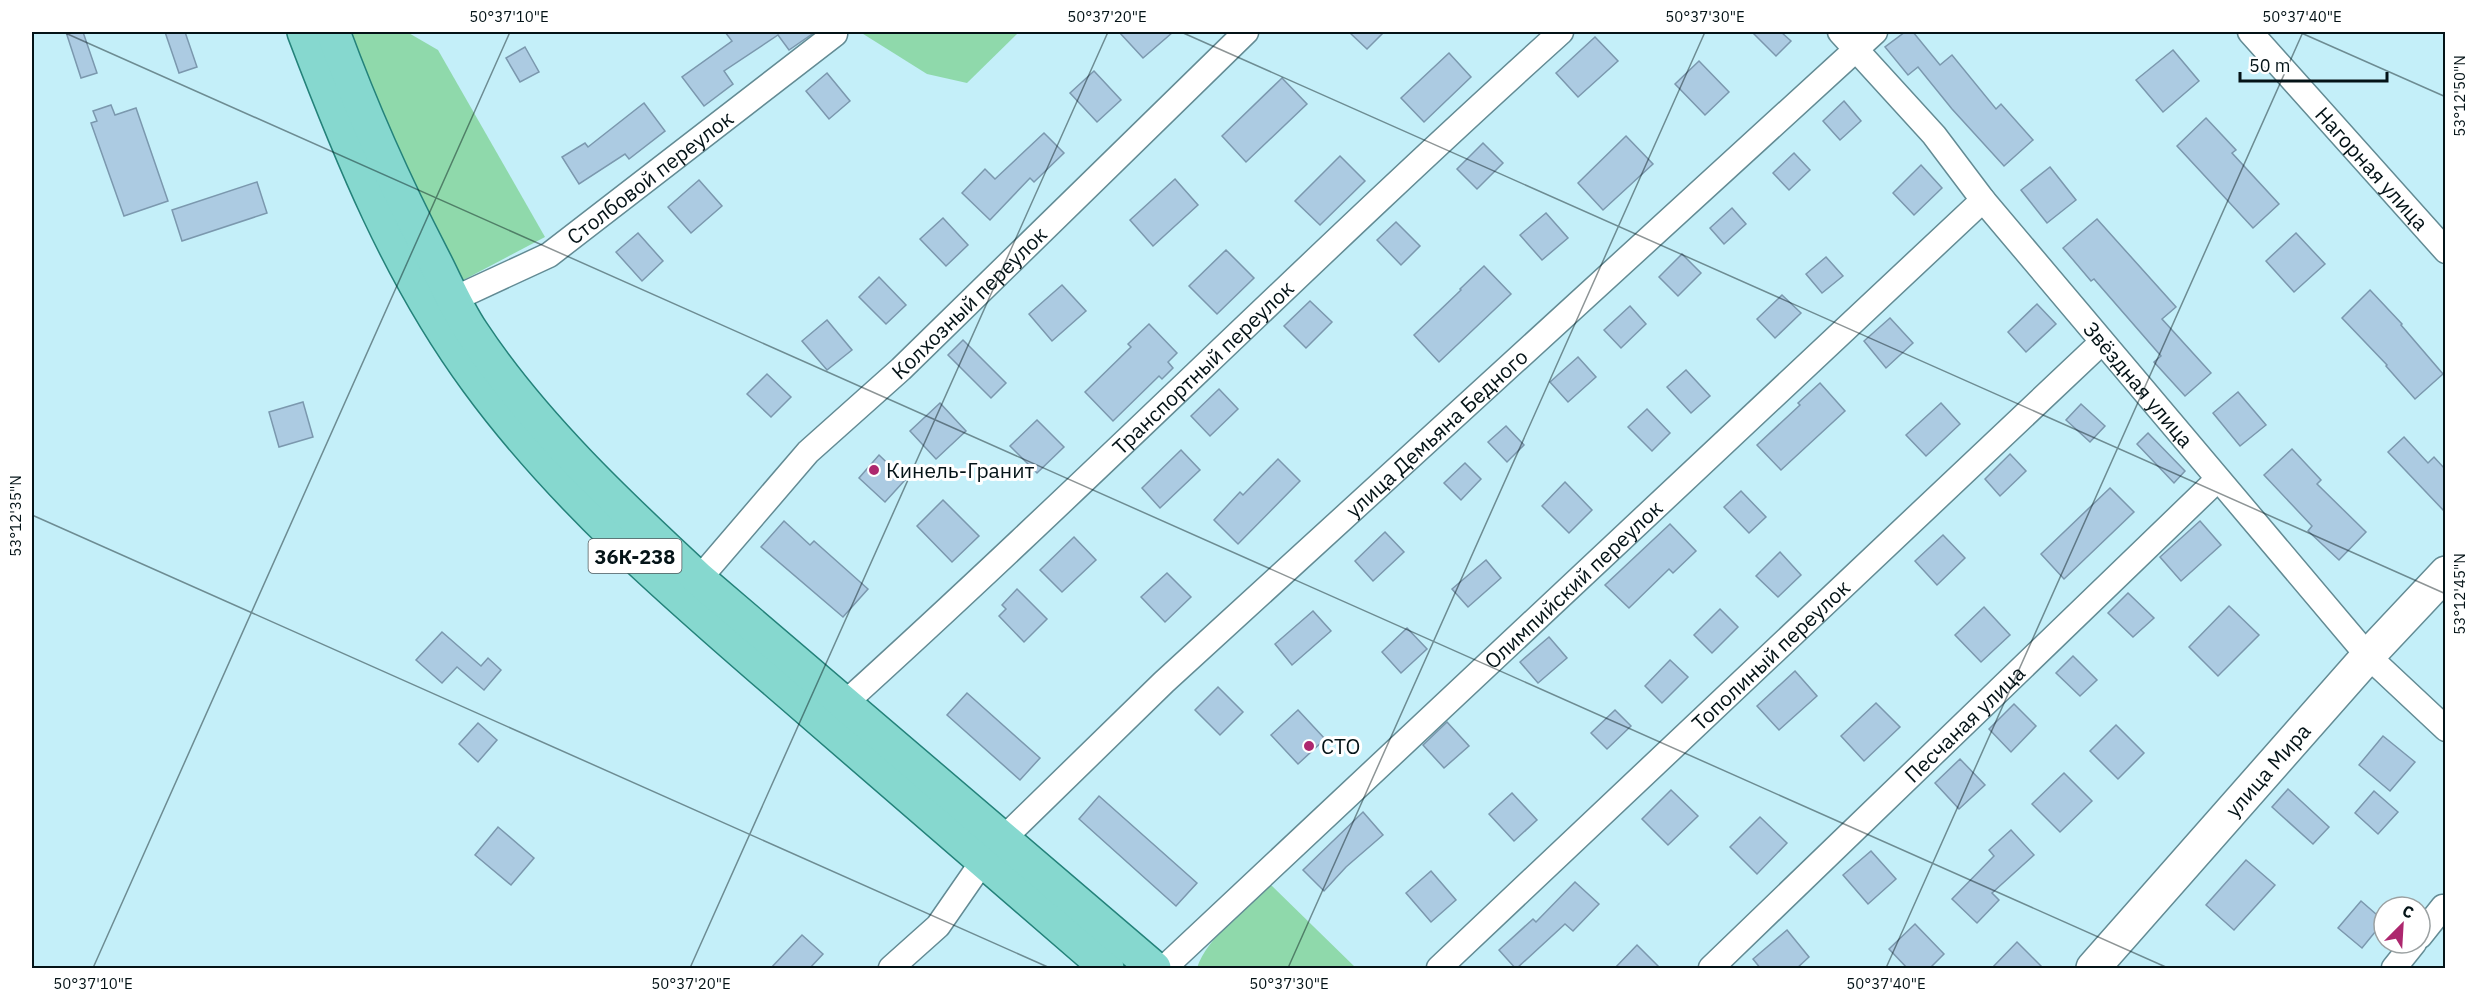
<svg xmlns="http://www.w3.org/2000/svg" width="2477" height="1000" viewBox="0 0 2477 1000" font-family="'IBM Plex Sans',sans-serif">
  <rect width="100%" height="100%" fill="#c4eff9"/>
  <g fill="#8fd9ab">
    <polygon points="351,32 407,32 438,50 545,237 454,285 348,47"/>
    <polygon points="860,32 1019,32 967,83 927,74"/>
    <path d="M1271 885 1356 968H1197C1207 937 1247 908 1271 885Z"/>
  </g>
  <g fill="#accbe2" stroke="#7b98ae" stroke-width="1.5">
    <polygon points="66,32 83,32 97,73 81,78"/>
    <polygon points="165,32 185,32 197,67 179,73"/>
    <polygon points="725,32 815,32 789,50 778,35 724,71 733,84 704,106 682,77 732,41"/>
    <polygon points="1119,32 1173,32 1143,58"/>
    <polygon points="1349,32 1384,32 1367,49"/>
    <polygon points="1752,32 1781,32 1791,41 1776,56"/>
    <polygon points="1905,32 1913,32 1940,65 1952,55 1996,109 2001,104 2033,140 2004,166 1952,109 1918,67 1908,75 1885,47"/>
    <polygon points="1595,37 1618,61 1578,97 1556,73"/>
    <polygon points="525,47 539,72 520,82 506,58"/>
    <polygon points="2173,50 2199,81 2163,112 2136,80"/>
    <polygon points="1449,53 1471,77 1424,122 1401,98"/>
    <polygon points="1699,61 1729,92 1705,115 1675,84"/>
    <polygon points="1094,71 1121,100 1097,122 1070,93"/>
    <polygon points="827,73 850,101 829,119 806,91"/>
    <polygon points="1282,78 1307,104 1246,162 1222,136"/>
    <polygon points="1844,101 1861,121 1840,140 1823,121"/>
    <polygon points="644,103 665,131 629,159 625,154 579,184 562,157 585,143 588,147"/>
    <polygon points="111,105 115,115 136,108 168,201 124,216 91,123 97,121 93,111"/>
    <polygon points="2206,118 2236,150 2232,153 2279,204 2253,228 2177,146"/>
    <polygon points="1044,133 1064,153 1034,182 1030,178 990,220 962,193 985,169 995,179"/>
    <polygon points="1626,136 1653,164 1603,210 1578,183"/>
    <polygon points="1483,143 1503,163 1477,189 1457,169"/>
    <polygon points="1794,153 1810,170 1789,190 1773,173"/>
    <polygon points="1340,156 1365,181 1320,225 1295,201"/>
    <polygon points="1921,165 1942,188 1914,215 1893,193"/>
    <polygon points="2050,167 2076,200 2047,223 2021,190"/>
    <polygon points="1175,179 1198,205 1153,246 1130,220"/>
    <polygon points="699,180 722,206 691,233 668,207"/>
    <polygon points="257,182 267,213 182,241 172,210"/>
    <polygon points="1732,208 1746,224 1724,244 1710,228"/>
    <polygon points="1546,213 1568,238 1542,260 1520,235"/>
    <polygon points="943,218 968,245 946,266 920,239"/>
    <polygon points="2097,219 2176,307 2162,319 2211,373 2185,396 2154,362 2161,356 2094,279 2091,281 2063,248"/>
    <polygon points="1396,222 1420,246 1401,265 1377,240"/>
    <polygon points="638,233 663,261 642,281 616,252"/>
    <polygon points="2296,233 2325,264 2294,292 2266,261"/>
    <polygon points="1226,250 1254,278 1217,314 1189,286"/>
    <polygon points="1682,254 1701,273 1678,296 1659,277"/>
    <polygon points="1826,257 1843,276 1822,293 1806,274"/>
    <polygon points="1484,266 1511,294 1439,362 1414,335 1461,290 1460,289"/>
    <polygon points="879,277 906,305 886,324 859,297"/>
    <polygon points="1062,285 1086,311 1052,341 1029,314"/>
    <polygon points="2370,290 2402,324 2401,325 2443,374 2415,399 2386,366 2387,365 2342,318"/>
    <polygon points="1782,295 1801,313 1775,338 1757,319"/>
    <polygon points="1310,301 1332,322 1306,348 1284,326"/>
    <polygon points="2037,304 2056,324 2026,352 2008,332"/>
    <polygon points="1630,306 1646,324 1621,348 1604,330"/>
    <polygon points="1890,318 1913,343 1886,368 1864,341"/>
    <polygon points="827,320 852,350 827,370 802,341"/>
    <polygon points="1149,324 1177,353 1168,362 1173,368 1162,379 1159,376 1113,421 1085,392 1131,347 1128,344"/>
    <polygon points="963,340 1006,383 991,398 948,355"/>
    <polygon points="1578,357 1596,377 1568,402 1550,382"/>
    <polygon points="1686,370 1710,396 1691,413 1667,387"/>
    <polygon points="767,374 791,397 771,417 747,394"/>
    <polygon points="1820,383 1845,411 1781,470 1757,445 1800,405 1798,403"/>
    <polygon points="1219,389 1238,409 1210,436 1191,416"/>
    <polygon points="2238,392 2266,425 2240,446 2213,413"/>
    <polygon points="303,402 313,437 279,447 269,412"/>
    <polygon points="940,403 966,431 936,459 910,431"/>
    <polygon points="1941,403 1960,424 1926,456 1906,435"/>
    <polygon points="2081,404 2105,426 2090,442 2066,420"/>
    <polygon points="1647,409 1670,433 1652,451 1628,427"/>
    <polygon points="1037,420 1064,447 1037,473 1010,446"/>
    <polygon points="1506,426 1524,445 1507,462 1488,442"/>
    <polygon points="2148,433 2185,471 2174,483 2137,444"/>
    <polygon points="2404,437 2428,463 2434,457 2445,469 2445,512 2388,452"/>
    <polygon points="2292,449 2321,480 2317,484 2366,532 2339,560 2308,531 2312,526 2264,475"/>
    <polygon points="1181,450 1200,470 1160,508 1142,488"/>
    <polygon points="2010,454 2026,471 2000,496 1985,479"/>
    <polygon points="879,455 905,480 885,502 859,478"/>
    <polygon points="1278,459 1300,481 1238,544 1214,520 1240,492 1243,495"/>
    <polygon points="1465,463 1481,479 1461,500 1444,483"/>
    <polygon points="1565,482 1592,510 1569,533 1542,506"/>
    <polygon points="2110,488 2134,512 2064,579 2041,554"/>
    <polygon points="1741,491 1766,517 1749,533 1724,507"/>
    <polygon points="943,500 979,536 952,562 917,526"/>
    <polygon points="784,521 810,545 814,541 868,589 843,617 761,547"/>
    <polygon points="2200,521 2221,545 2181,581 2160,557"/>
    <polygon points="1670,524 1696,551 1673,573 1669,569 1629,608 1605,585"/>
    <polygon points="1385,532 1404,552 1373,581 1355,561"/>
    <polygon points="1943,535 1965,558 1937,585 1915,561"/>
    <polygon points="1074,537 1096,560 1062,592 1040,570"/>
    <polygon points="1780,552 1801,575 1778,597 1756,576"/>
    <polygon points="1486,560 1501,578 1468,607 1452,589"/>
    <polygon points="1167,573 1191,597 1165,622 1141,597"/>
    <polygon points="1017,589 1047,619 1024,642 999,616 1006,609 1002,605"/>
    <polygon points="2128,593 2154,618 2133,637 2108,613"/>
    <polygon points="2229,606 2259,635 2218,676 2189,647"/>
    <polygon points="1984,607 2010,635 1981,662 1955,635"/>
    <polygon points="1720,609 1738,627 1712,653 1694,635"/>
    <polygon points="1313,611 1331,631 1292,665 1275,644"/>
    <polygon points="1407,628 1427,649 1401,673 1382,652"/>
    <polygon points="442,632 481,666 488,658 501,670 484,690 457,667 442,683 416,660"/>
    <polygon points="1549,637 1567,658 1538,683 1520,662"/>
    <polygon points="2073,656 2097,680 2080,696 2056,673"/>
    <polygon points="1670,660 1688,677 1662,703 1645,686"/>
    <polygon points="1795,671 1817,696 1779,730 1757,706"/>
    <polygon points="1218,687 1243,712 1220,735 1195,710"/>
    <polygon points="967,693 1040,758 1020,780 947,715"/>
    <polygon points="1876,703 1900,727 1864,761 1841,736"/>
    <polygon points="2014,704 2036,726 2011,752 1989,729"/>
    <polygon points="1298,710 1325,739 1298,764 1271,735"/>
    <polygon points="1615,710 1631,726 1607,749 1591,733"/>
    <polygon points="1447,722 1469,746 1444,768 1423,745"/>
    <polygon points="478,723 497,740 478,762 459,744"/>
    <polygon points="2116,725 2144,753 2118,779 2090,751"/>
    <polygon points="2383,736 2415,762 2390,791 2359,765"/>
    <polygon points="1960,759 1985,785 1959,809 1935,783"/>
    <polygon points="2064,773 2092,801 2060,832 2032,804"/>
    <polygon points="2288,789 2329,827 2313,844 2272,807"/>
    <polygon points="1671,790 1698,816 1668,845 1642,819"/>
    <polygon points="2374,791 2398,812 2378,834 2355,813"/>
    <polygon points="1512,793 1537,820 1514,841 1489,814"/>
    <polygon points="1099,796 1197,883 1176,906 1079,819"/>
    <polygon points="1363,812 1383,835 1346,867 1324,891 1303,870"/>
    <polygon points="1760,817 1787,843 1757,874 1730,847"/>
    <polygon points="498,827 534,858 511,885 475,855"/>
    <polygon points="2011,830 2034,855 1992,893 1999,900 1977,923 1952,899 1994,856 1989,850"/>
    <polygon points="1871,851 1896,879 1868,904 1843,875"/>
    <polygon points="2246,860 2275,885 2234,930 2206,905"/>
    <polygon points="1431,871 1456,900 1431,922 1406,893"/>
    <polygon points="1575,882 1599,904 1573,931 1565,924 1516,969 1499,950 1533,919 1536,922"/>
    <polygon points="2361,901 2384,921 2362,948 2338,928"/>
    <polygon points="1915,924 1944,954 1929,969 1908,969 1889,949"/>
    <polygon points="1787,930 1809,957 1796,969 1761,969 1753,959"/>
    <polygon points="802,935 823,954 809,969 770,969"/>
    <polygon points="2017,942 2044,969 1991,969"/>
    <polygon points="1637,945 1661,969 1614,969"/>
  </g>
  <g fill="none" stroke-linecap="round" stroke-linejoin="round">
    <g stroke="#638b94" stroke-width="27">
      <g id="street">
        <path id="s1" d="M1840 32 1934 135 1983 200 2368 656 2446 729"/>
        <path id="s2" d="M2250 32 2446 251"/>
        <path id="s3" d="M454 299 549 255 835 34"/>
        <path id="s4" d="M699 579 808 452 901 369 1246 32"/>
        <path id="s5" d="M844 704C1087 484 1318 251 1561 32"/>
        <path id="s6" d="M1003 839 1164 682 1875 32"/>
        <polyline points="2420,936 2443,907"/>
        <polyline points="891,968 938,926 983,861"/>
        <path id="s7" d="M1164 968 1983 200"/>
        <path id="s8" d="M1439 968 2102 342"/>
        <path id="s9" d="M1711 968 2218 479"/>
        <polyline points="2394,968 2414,943"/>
      </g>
    </g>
    <g stroke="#638b94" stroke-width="36">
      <g id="secondary">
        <path id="s10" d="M2093 968 2368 656 2446 573"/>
      </g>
    </g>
    <g stroke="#24827a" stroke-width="36">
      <g id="primary">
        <path d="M304 32C350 153 399 275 477 381 564 500 677 596 788 692 894 784 1000 876 1107 968"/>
        <path d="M333 32C361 108 394 183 432 256 445 281 456 308 472 332 532 423 619 505 699 579L1154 968"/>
      </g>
    </g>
    <use href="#street" stroke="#fff" stroke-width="24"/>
    <use href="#secondary" stroke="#fff" stroke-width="33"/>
    <use href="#primary" stroke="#86d8cf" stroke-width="33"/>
  </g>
  <path fill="none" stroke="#041317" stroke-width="1.5" stroke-opacity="0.45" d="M63 32 2168 968M1181 32 2446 594M2299 32 2446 97M32 515 1050 968M93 968 510 32M690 968 1108 32M1288 968 1705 32M1886 968 2303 32"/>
  <g fill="#ad276e" stroke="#fff" stroke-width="2">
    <circle cx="874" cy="470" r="6"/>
    <circle cx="1309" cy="746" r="6"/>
  </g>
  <g text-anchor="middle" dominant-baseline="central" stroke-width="6" stroke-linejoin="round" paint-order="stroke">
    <rect fill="#fff" stroke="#4f5a5d" stroke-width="1.5" x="588.5" y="539" width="93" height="34" rx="4.5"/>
    <g font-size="20" font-weight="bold" fill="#041317">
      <text x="635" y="556">36К-238</text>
    </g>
    <g font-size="21" fill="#041317" stroke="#fff">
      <text stroke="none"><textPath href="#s2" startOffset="183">Нагорная улица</textPath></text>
      <text stroke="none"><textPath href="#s3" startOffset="232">Столбовой переулок</textPath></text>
      <text stroke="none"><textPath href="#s4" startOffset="387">Колхозный переулок</textPath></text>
      <text stroke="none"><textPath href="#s5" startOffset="492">Транспортный переулок</textPath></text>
      <text stroke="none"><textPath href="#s1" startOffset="462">Звёздная улица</textPath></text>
      <text stroke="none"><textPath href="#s6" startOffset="594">улица Демьяна Бедного</textPath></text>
      <text stroke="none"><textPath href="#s7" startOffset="561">Олимпийский переулок</textPath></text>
      <text stroke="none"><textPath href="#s8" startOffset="456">Тополиный переулок</textPath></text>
      <text stroke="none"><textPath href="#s9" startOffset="352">Песчаная улица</textPath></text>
      <text stroke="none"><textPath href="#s10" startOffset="264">улица Мира</textPath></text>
    </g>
    <g font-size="21" fill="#041317" stroke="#fff" text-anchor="start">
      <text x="886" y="470">Кинель-Гранит</text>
      <text x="1321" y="746">СТО</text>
    </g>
  </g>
  <rect width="2477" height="1000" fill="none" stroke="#ffffff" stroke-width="66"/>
  <g transform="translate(2402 925) rotate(24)"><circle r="28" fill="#ffffff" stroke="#9ba1a2" stroke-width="1.5"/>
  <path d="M0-4.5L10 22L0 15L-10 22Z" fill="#ad276e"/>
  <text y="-9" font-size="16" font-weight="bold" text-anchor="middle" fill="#041317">С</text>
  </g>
  <path d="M2240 72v9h147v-9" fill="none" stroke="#041317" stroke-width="3"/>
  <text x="2249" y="72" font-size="18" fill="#041317" stroke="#ffffff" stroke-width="4.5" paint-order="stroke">50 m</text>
  <rect x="33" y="33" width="2411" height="934" fill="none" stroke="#041317" stroke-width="2"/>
  <g font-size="15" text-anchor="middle" fill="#041317">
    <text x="509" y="22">50°37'10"E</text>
    <text x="1107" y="22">50°37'20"E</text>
    <text x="1705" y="22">50°37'30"E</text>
    <text x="2302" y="22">50°37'40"E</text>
    <text transform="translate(2460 96) rotate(-90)" y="5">53°12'50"N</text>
    <text transform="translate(16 516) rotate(-90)" y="5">53°12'35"N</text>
    <text transform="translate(2460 594) rotate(-90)" y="5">53°12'45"N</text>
    <text x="93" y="989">50°37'10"E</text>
    <text x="691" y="989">50°37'20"E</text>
    <text x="1289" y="989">50°37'30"E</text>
    <text x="1886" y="989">50°37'40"E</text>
  </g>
</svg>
